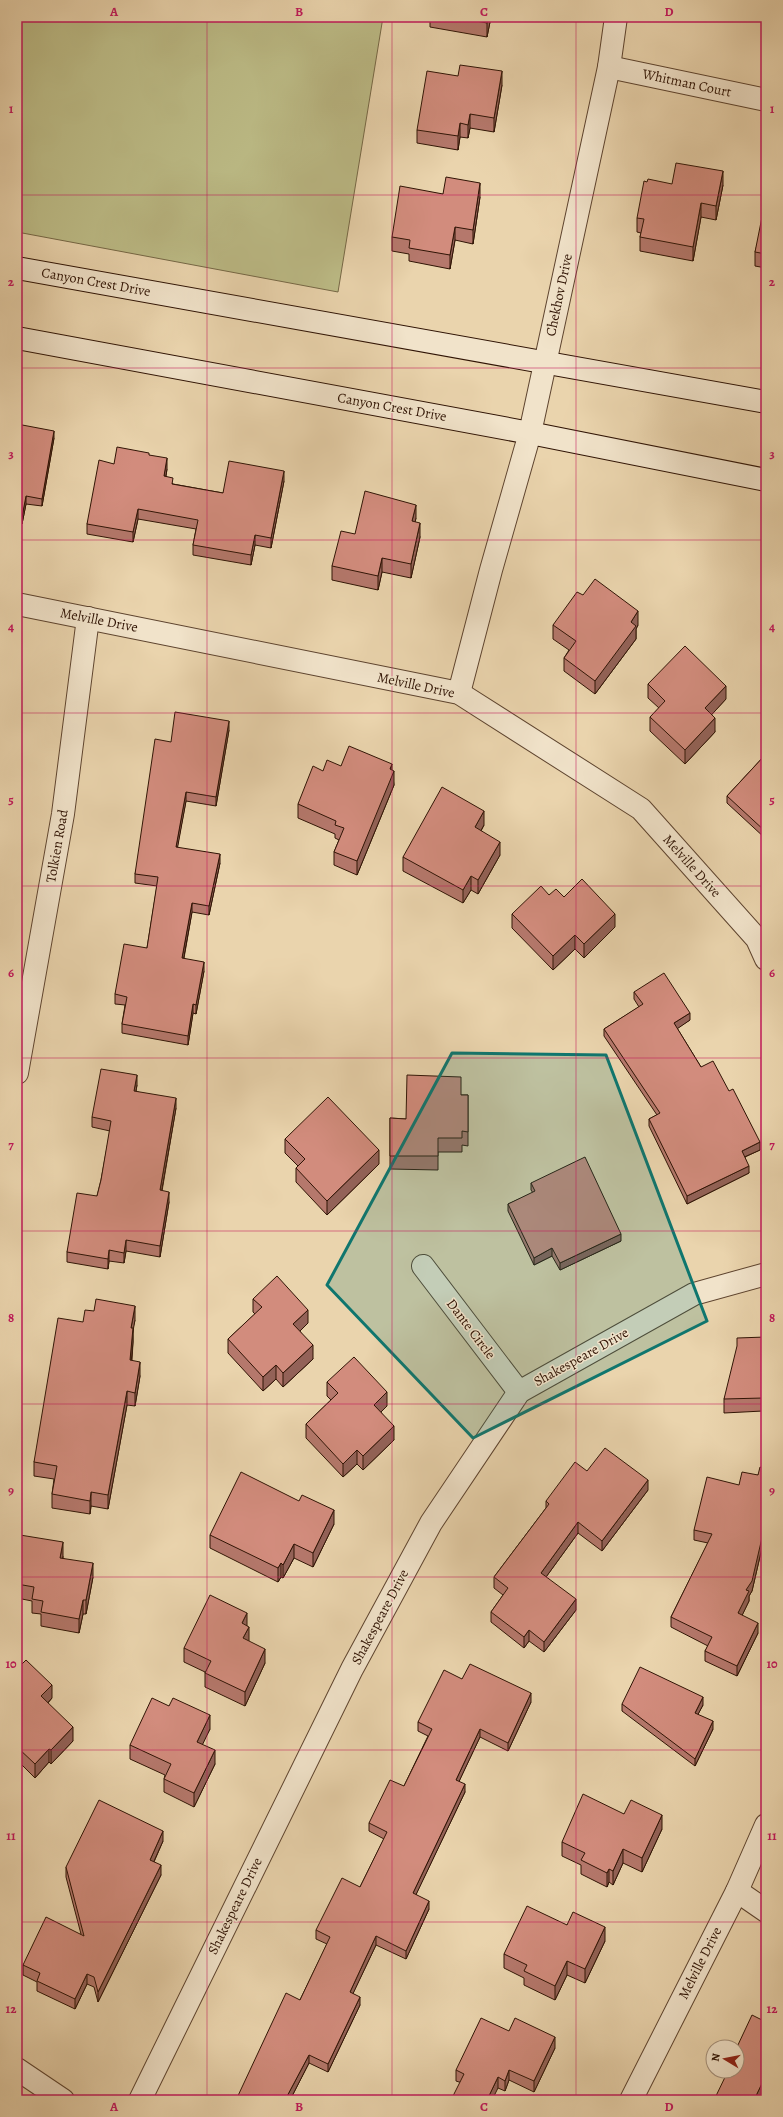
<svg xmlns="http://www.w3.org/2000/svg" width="783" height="2117" viewBox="0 0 783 2117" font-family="Alegreya,serif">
  <rect width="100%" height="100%" fill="#ead4ad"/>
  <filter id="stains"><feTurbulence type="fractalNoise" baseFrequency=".005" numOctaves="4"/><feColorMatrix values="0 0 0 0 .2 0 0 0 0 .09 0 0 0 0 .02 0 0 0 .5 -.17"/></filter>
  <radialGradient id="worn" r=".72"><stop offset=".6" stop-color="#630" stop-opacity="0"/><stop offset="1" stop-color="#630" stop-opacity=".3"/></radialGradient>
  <polygon fill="#bcbb86" stroke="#766846" points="17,17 383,17 338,292 17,232"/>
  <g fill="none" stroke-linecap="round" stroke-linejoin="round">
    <g stroke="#5e442f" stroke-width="24">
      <g id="minor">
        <polyline points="609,67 766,100"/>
        <polyline points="17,604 459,693 641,809 757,939 766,959"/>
        <polyline points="459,693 491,570 530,433 609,67 616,17"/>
        <polyline points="17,1073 63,814 88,618"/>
        <polyline points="423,1266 519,1392"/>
        <polyline points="737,1891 766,1911"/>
        <polyline points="17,2069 63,2100"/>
        <polyline points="140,2100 352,1669 431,1523 519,1392 694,1294 766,1274"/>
        <polyline points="631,2100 737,1891 766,1825"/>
      </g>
    </g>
    <g stroke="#301405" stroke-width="24">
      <g id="secondary">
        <polyline points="17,268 766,402"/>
        <polyline points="17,338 530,433 766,480"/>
      </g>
    </g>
    <use href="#minor" stroke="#f1e3ca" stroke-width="22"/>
    <use href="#secondary" stroke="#f1e3ca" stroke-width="22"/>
  </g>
  <g fill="#b5786c" stroke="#301405">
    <polygon points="430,17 491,17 487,37 430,27"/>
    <polygon points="736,17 749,17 748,19"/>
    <polygon points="502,85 494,132 470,128 468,138 460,137 458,150 417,143 417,130"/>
    <polygon points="672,184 723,185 716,220 701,217 693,261 640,251 640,237 641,233 637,232 637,218"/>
    <polygon points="443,194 480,197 473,244 455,240 450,269 409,261 409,254 392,251 392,237"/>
    <polygon points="766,213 766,268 755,266 755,252"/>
    <polygon points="17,424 54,438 42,506 26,504 22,524 17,523"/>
    <polygon points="149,455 167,469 166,476 173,484 223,493 284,481 271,548 255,545 251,565 193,555 193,545 196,529 138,519 133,542 87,534 87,524 114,464"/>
    <polygon points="416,518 415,522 420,537 411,578 382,572 378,590 332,580 332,566 355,534"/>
    <polygon points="583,595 638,625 636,629 636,639 595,694 564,671 564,658 569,650 553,639 553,625"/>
    <polygon points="648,684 726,699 711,715 715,732 685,764 650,731 650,717 659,708 648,698"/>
    <polygon points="229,730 216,806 186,801 177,848 220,863 209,915 192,912 184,958 204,971 196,1014 193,1013 188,1045 122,1033 122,1024 125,1005 115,1004 115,994 147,948 157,886 135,883 135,874 171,742"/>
    <polygon points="766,754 766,839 727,803 727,796"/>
    <polygon points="341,766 392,770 394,785 357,875 334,865 334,852 339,840 335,838 335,834 298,818 298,804"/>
    <polygon points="484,825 481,831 500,855 478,894 471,890 463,903 403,871 403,857"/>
    <polygon points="549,895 564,897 615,927 584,958 575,949 553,970 512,928 512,914"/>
    <polygon points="634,992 690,1020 677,1028 701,1067 760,1150 745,1157 749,1173 687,1204 649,1126 649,1119 657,1115 604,1036 604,1029 639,1007 634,999"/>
    <polygon points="137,1085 136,1091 176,1108 162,1191 169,1202 160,1257 126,1251 124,1263 109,1261 108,1269 67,1262 67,1252 97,1196 101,1180 110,1131 92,1127 92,1117"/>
    <polygon points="461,1095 468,1095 468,1146 462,1145 462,1152 438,1152 438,1170 390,1169 390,1118 406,1119"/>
    <polygon points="285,1139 379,1164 327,1215 296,1182 296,1168 298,1166 285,1153"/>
    <polygon points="531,1183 621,1241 560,1270 552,1256 534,1265 508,1211 508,1204 533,1193 531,1190"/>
    <polygon points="253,1299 308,1323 300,1331 313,1359 283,1387 276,1379 263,1391 228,1353 228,1339 255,1314 253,1312"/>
    <polygon points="135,1320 133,1328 133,1342 132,1360 140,1376 135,1406 127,1405 108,1509 91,1506 90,1514 52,1508 52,1494 54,1479 34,1476 34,1462 83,1322"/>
    <polygon points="766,1337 766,1428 763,1428 763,1411 724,1413 724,1399"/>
    <polygon points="327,1382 387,1406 381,1412 394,1440 363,1470 357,1464 343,1477 306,1438 306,1424 331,1400 327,1396"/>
    <polygon points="766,1469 766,1539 764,1539 752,1591 749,1596 749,1601 742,1615 758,1633 737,1676 705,1661 705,1651 708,1646 671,1627 671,1617 708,1543 694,1540 694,1530 739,1485 758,1475"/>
    <polygon points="587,1471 648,1490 602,1551 578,1533 546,1577 576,1610 544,1652 529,1641 524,1648 491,1622 491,1612 503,1595 494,1588 494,1577 546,1508 546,1501"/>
    <polygon points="334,1524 313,1567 294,1558 283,1578 281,1577 278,1582 210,1548 210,1535"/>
    <polygon points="17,1552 63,1556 63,1558 93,1577 86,1614 83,1614 79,1633 41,1626 41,1614 32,1613 32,1601 17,1598"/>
    <polygon points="247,1626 248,1641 265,1663 245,1706 205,1687 205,1672 184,1662 184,1648"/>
    <polygon points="17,1669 52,1698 48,1703 73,1741 51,1764 49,1762 35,1778 17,1760"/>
    <polygon points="462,1679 531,1702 508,1751 480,1737 459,1781 465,1792 416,1894 429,1909 406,1959 376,1945 353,1993 360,2005 328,2072 309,2063 290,2100 236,2100 300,2000 327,1944 316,1939 316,1930 360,1887 384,1839 369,1831 369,1823 404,1786 428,1736 418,1731 418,1722"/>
    <polygon points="622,1704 703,1705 698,1714 713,1729 695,1766 622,1711"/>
    <polygon points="210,1729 202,1744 215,1764 194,1807 164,1792 164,1779 165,1775 130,1759 130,1745"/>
    <polygon points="624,1814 662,1829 642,1872 623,1863 613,1885 609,1882 607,1887 581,1874 581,1865 562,1856 562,1842"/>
    <polygon points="163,1841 154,1862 161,1875 98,2002 94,1987 87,1984 75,2009 37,1991 37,1982 23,1975 23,1965 81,1934 66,1877 66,1867"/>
    <polygon points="567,1925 605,1941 585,1983 567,1975 555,2000 524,1985 524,1978 504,1968 504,1954"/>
    <polygon points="766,2022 766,2088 726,2074 726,2071 737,2071"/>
    <polygon points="509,2031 555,2048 534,2092 509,2080 505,2091 498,2088 459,2082 456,2081 456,2070"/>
  </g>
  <g fill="#936258" stroke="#301405">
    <polygon points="488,17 491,17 487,37 487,23"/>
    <polygon points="502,71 502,85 494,132 494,118"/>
    <polygon points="470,114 470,128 468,138 468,125"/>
    <polygon points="460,123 460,137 458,150 458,136"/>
    <polygon points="723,171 723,185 716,220 716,206"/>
    <polygon points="480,183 480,197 473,244 473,230"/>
    <polygon points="701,203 701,217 693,261 693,247"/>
    <polygon points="455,227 455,240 450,269 450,255"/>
    <polygon points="54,431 54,438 42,506 42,499"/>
    <polygon points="167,458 167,469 164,486 164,476"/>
    <polygon points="284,471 284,481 271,548 271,538"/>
    <polygon points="26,496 26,504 22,524 22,517"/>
    <polygon points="416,505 416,518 412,535 412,521"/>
    <polygon points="138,509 138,519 133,542 133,532"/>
    <polygon points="420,523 420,537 411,578 411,564"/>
    <polygon points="255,535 255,545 251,565 251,555"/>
    <polygon points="382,558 382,572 378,590 378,576"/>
    <polygon points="638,611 638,625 636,629 636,639 595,694 595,681 631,622"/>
    <polygon points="726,686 726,699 705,722 705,708"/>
    <polygon points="715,718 715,732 685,764 685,750"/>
    <polygon points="229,721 229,730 216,806 216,797"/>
    <polygon points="392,764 392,774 394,771 394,785 357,875 357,861"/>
    <polygon points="186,792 186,801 176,856 176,847"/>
    <polygon points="484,811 484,825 475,841 475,827"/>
    <polygon points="500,842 500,855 478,894 478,880"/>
    <polygon points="220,854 220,863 209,915 209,906"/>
    <polygon points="471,876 471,890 463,903 463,890"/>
    <polygon points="192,903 192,912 182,967 182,958"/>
    <polygon points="615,914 615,927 584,958 584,944"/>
    <polygon points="575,935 575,949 553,970 553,956"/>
    <polygon points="204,962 204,971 196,1014 196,1005"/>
    <polygon points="193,1004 193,1013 188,1045 188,1036"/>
    <polygon points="690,1013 690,1020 674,1031 674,1023"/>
    <polygon points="137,1075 137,1085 134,1101 134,1091"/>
    <polygon points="176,1098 176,1108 160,1200 160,1190"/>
    <polygon points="760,1142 760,1150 742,1158 742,1151"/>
    <polygon points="379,1150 379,1164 327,1215 327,1201"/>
    <polygon points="749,1166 749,1173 687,1204 687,1196"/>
    <polygon points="169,1192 169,1202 160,1257 160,1246"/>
    <polygon points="621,1234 621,1241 560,1270 560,1263"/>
    <polygon points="126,1240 126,1251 124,1263 124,1253"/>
    <polygon points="552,1248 552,1256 534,1265 534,1258"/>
    <polygon points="109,1250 109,1261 108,1269 108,1259"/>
    <polygon points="135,1306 135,1320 131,1342 131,1328"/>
    <polygon points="308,1310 308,1323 293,1338 293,1324"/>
    <polygon points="133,1328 133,1342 130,1374 130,1360"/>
    <polygon points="313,1345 313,1359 283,1387 283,1373"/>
    <polygon points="140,1362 140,1376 135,1406 135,1393"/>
    <polygon points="276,1365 276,1379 263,1391 263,1377"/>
    <polygon points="127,1391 127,1405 108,1509 108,1495"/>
    <polygon points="387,1392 387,1406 374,1419 374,1405"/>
    <polygon points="394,1426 394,1440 363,1470 363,1456"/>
    <polygon points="357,1450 357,1464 343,1477 343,1464"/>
    <polygon points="648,1480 648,1490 602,1551 602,1541"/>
    <polygon points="91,1492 91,1506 90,1514 90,1501"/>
    <polygon points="334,1510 334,1524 313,1567 313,1553"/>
    <polygon points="578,1522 578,1533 541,1584 541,1573"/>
    <polygon points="764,1529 764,1539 752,1591 749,1596 749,1601 738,1624 738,1613 746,1590"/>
    <polygon points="63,1542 63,1556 60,1571 60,1558"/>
    <polygon points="294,1544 294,1558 283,1578 283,1565"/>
    <polygon points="93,1563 93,1577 86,1614 86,1600"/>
    <polygon points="281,1563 281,1577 278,1582 278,1568"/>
    <polygon points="576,1599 576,1610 544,1652 544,1642"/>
    <polygon points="83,1600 83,1614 79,1633 79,1619"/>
    <polygon points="247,1613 247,1627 242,1623"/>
    <polygon points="758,1623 758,1633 737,1676 737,1666"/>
    <polygon points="249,1627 249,1641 243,1652 243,1638"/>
    <polygon points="529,1630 529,1641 524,1648 524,1637"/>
    <polygon points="265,1649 265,1663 245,1706 245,1692"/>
    <polygon points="52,1685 52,1698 41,1710 41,1696"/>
    <polygon points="531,1693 531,1702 508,1751 508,1743"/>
    <polygon points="703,1697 703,1705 695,1720 695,1713"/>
    <polygon points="210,1715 210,1729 197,1756 197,1742"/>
    <polygon points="713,1721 713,1729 695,1766 695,1759"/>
    <polygon points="73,1727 73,1741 51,1764 51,1750"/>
    <polygon points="480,1729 480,1737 456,1788 456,1780"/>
    <polygon points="49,1749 49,1762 35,1778 35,1764"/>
    <polygon points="215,1750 215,1764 194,1807 194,1793"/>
    <polygon points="465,1784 465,1792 413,1901 413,1893"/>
    <polygon points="662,1815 662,1829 642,1872 642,1858"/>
    <polygon points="163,1831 163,1841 150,1870 150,1860"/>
    <polygon points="623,1849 623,1863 613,1885 613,1871"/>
    <polygon points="161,1865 161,1875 98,2002 98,1992"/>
    <polygon points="609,1869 609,1882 607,1887 607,1873"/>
    <polygon points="429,1901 429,1909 406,1959 406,1951"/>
    <polygon points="605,1927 605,1941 585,1983 585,1969"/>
    <polygon points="376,1936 376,1945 350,2000 350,1992"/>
    <polygon points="567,1961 567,1975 555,2000 555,1986"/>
    <polygon points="87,1974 87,1984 75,2009 75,1999"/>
    <polygon points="360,1997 360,2005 328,2072 328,2064"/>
    <polygon points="555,2037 555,2048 534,2092 534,2081"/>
    <polygon points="309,2055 309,2063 290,2100 285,2100"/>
    <polygon points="509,2070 509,2080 505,2091 505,2081"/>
    <polygon points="498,2077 498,2088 492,2100 487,2100"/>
    <polygon points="765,2077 765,2087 759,2100 754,2100"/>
  </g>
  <g fill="#d28c7d" stroke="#301405">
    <polygon points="455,17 488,17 487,23"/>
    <polygon points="460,65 502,71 494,118 470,114 468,125 460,123 458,136 417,130 427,71 458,76"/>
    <polygon points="676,163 723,171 716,206 701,203 693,247 640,237 644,219 637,218 644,181 647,182 648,179 672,184"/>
    <polygon points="446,177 480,183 473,230 455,227 450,255 409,248 410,240 392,237 400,186 443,194"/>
    <polygon points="763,212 766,213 766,254 755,252"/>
    <polygon points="17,424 54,431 42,499 26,496 22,517 17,516"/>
    <polygon points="117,447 149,453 149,455 167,458 164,476 173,478 172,484 223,493 229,461 284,471 271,538 255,535 251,555 193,545 198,520 138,509 133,532 87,524 99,460 114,464"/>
    <polygon points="365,491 416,505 412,521 420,523 411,564 382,558 378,576 332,566 341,531 355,534"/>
    <polygon points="595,579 638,611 631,622 636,626 595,681 564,658 576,641 553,625 577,592 583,595"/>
    <polygon points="685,646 726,686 705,708 715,718 685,750 650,717 665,701 648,684"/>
    <polygon points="175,712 229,721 216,797 186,792 176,847 220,854 209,906 192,903 182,958 204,962 196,1005 193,1004 188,1036 122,1024 127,997 115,994 124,944 147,948 158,877 135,874 155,739 171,742"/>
    <polygon points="349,746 392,764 390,769 394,771 357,861 334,852 344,828 335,825 336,821 298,804 313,766 323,771 327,760 341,766"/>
    <polygon points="766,754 766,832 727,796"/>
    <polygon points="442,787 484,811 475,827 500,842 478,880 471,876 463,890 403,857"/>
    <polygon points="582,879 615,914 584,944 575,935 553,956 512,914 541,886 549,895 556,889 564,897"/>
    <polygon points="664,973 690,1013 674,1023 701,1067 713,1061 729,1091 733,1089 760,1142 742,1151 749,1166 687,1196 649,1119 660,1113 604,1029 643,1004 634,992"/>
    <polygon points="101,1069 137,1075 134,1091 176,1098 160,1190 169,1192 160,1246 126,1240 124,1253 109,1250 108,1259 67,1252 77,1193 97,1196 101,1180 111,1121 92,1117"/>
    <polygon points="407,1075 461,1077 461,1095 468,1095 468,1132 462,1131 462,1138 438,1138 438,1156 390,1156 390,1118 406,1119"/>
    <polygon points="328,1097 379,1150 327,1201 296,1168 305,1159 285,1139"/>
    <polygon points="585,1157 621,1234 560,1263 552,1248 534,1258 508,1204 535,1191 531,1183"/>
    <polygon points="277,1276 308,1310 293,1324 313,1345 283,1373 276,1365 263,1377 228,1339 262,1307 253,1299"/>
    <polygon points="96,1299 135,1306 131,1328 133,1328 130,1360 140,1362 135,1393 127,1391 108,1495 91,1492 90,1501 52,1494 57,1466 34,1462 58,1318 83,1322 85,1310 94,1311"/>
    <polygon points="766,1337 766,1414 763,1414 763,1398 724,1399 737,1346 737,1338"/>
    <polygon points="354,1357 387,1392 374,1405 394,1426 363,1456 357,1450 343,1464 306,1424 338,1393 327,1382"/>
    <polygon points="605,1448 648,1480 602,1541 578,1522 541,1573 576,1599 544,1642 529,1630 524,1637 491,1612 508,1588 494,1577 549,1504 546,1501 575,1462 587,1471"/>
    <polygon points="760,1467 766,1469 766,1529 764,1529 752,1581 746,1590 749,1591 738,1613 758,1623 737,1666 705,1651 712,1637 671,1617 712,1534 694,1530 707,1477 739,1485 742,1472 758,1475"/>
    <polygon points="241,1472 299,1501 302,1495 334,1510 313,1553 294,1544 283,1565 281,1563 278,1568 210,1535"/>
    <polygon points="20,1535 63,1542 60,1558 93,1563 86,1600 83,1600 79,1619 41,1612 43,1601 32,1599 34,1587 17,1584 17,1552"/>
    <polygon points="210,1595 247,1613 242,1623 249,1627 243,1638 265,1649 245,1692 205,1673 211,1661 184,1648"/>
    <polygon points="26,1660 52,1685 41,1696 73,1727 51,1750 49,1749 35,1764 17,1747 17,1669"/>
    <polygon points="470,1664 531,1693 508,1743 480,1729 456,1780 465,1784 413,1893 429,1901 406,1951 376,1936 350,1992 360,1997 328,2064 309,2055 285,2100 236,2100 286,1993 300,2000 330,1937 316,1930 342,1878 360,1887 387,1832 369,1823 390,1780 404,1786 432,1729 418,1722 444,1670 462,1679"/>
    <polygon points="640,1667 703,1697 695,1713 713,1721 695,1759 622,1704"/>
    <polygon points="152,1698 169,1706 173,1698 210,1715 197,1742 215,1750 194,1793 164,1779 171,1764 130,1745"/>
    <polygon points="583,1794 624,1814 631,1800 662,1815 642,1858 623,1849 613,1871 609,1869 607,1873 581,1860 585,1853 562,1842"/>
    <polygon points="99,1800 163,1831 150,1860 161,1865 98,1992 94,1977 87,1974 75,1999 37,1981 40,1973 23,1965 46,1917 84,1936 66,1867"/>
    <polygon points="527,1906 567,1925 573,1912 605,1927 585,1969 567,1961 555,1986 524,1971 527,1965 504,1954"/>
    <polygon points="752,2015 766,2022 766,2078 765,2077 754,2100 714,2100 728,2071 737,2071 737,2047"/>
    <polygon points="481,2018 509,2031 515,2018 555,2037 534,2081 509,2070 505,2081 498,2077 487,2100 451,2100 464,2074 456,2070"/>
  </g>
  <path fill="#0f766e" fill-opacity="0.2" stroke="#0f766e" stroke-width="3" stroke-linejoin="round" d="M452 1053 606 1055 707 1321 473 1438 327 1285Z"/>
  <path fill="none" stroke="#c2185b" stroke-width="1" stroke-opacity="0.55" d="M207 17V2100M392 17V2100M576 17V2100M17 195H766M17 368H766M17 540H766M17 713H766M17 886H766M17 1058H766M17 1231H766M17 1404H766M17 1577H766M17 1750H766M17 1922H766"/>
  <g text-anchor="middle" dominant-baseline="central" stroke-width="3" stroke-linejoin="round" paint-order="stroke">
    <g font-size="14" fill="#301405" stroke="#f1e3ca">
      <text transform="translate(687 83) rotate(12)">Whitman Court</text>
      <text transform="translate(96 282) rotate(10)">Canyon Crest Drive</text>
      <text transform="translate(559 295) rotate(-78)">Chekhov Drive</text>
      <text transform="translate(392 407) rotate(10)">Canyon Crest Drive</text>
      <text transform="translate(99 620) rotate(11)">Melville Drive</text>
      <text transform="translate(416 685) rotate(12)">Melville Drive</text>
      <text transform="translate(57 846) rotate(-80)">Tolkien Road</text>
      <text transform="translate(692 866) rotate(48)">Melville Drive</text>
      <text transform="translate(471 1329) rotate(53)">Dante Circle</text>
      <text transform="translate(581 1357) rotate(-29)">Shakespeare Drive</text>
      <text transform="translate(380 1617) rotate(-62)">Shakespeare Drive</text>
      <text transform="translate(235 1906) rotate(-64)">Shakespeare Drive</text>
      <text transform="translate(700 1963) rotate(-63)">Melville Drive</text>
    </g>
  </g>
  <rect width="783" height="2117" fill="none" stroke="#ead4ad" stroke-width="44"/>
  <g transform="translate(725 2059) rotate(280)"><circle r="19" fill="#f1e3ca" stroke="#a4907b"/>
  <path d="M0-3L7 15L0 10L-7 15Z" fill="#8f2418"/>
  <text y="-6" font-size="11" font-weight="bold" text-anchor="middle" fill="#301405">N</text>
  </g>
  <rect x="22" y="22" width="739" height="2073" fill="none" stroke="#c2185b" stroke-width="1.5"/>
  <g font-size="13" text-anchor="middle" font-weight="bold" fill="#c2185b">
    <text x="114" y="16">A</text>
    <text x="299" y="16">B</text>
    <text x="484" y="16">C</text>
    <text x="669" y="16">D</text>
    <text x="11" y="113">1</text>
    <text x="772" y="113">1</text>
    <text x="11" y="286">2</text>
    <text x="772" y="286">2</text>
    <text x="11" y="458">3</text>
    <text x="772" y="458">3</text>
    <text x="11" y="631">4</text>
    <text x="772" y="631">4</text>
    <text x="11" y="804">5</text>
    <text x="772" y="804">5</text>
    <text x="11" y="977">6</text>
    <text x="772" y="977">6</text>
    <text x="11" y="1149">7</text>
    <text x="772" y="1149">7</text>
    <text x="11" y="1322">8</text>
    <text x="772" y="1322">8</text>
    <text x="11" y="1495">9</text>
    <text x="772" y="1495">9</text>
    <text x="11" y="1668">10</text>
    <text x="772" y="1668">10</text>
    <text x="11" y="1840">11</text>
    <text x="772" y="1840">11</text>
    <text x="11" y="2013">12</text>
    <text x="772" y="2013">12</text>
    <text x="114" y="2111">A</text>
    <text x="299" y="2111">B</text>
    <text x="484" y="2111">C</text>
    <text x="669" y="2111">D</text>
  </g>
  <rect width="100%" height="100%" filter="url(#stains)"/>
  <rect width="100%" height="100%" fill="url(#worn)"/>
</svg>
